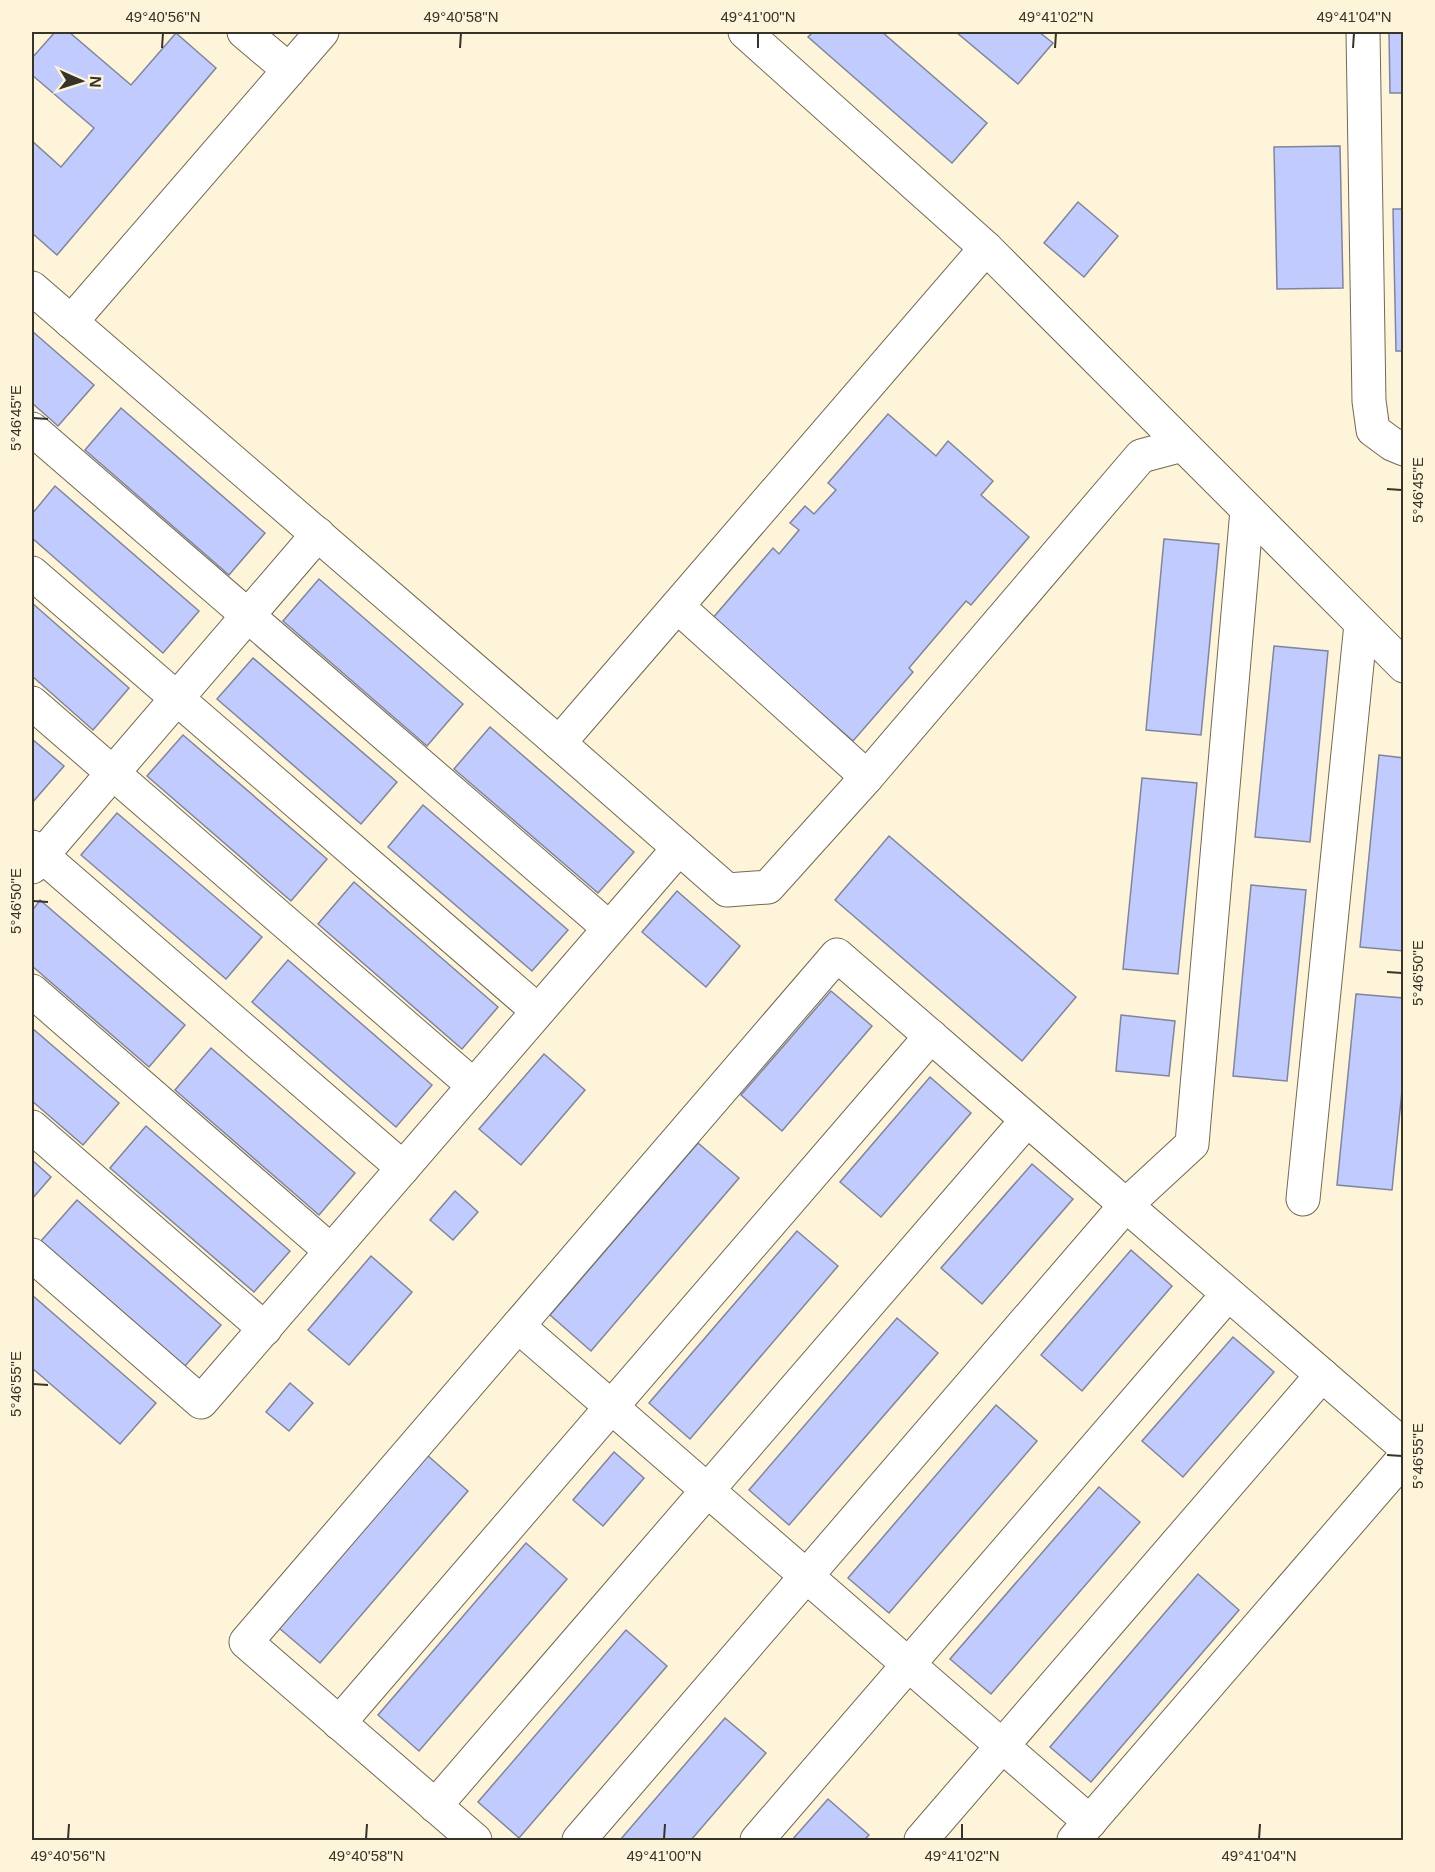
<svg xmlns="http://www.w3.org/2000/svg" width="1435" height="1872" viewBox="0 0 1435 1872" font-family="Helvetica,sans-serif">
  <rect width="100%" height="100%" fill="#fef4da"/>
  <g fill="#c1cbfd" stroke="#80859c" stroke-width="1.5">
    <polygon points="55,32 69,32 131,85 176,33 216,68 57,255 32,233 32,141 61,167 94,128 32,75 32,58"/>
    <polygon points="813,32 882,32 987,123 952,163 808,37"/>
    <polygon points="956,32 1039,32 1053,43 1018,84"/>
    <polygon points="1389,32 1404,32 1404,93 1390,93"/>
    <polygon points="1340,146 1343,288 1277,289 1274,147"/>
    <polygon points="1078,202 1118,236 1084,277 1044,243"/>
    <polygon points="1393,209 1404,209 1404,351 1396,351"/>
    <polygon points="32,331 94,385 58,426 32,403"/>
    <polygon points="121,408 265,533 229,575 85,450"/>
    <polygon points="888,414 936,456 948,441 993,481 981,495 1029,537 971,605 966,601 909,668 913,672 853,741 712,619 773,548 779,554 799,530 790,523 805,506 814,514 836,490 828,483"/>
    <polygon points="55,486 199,611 163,653 32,538 32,514"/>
    <polygon points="1164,539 1219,544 1201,735 1146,730"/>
    <polygon points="319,579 463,704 427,746 283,621"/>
    <polygon points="32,603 129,688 93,730 32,676"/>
    <polygon points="1274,646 1328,651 1310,842 1255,837"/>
    <polygon points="253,658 397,782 361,824 217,699"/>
    <polygon points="490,727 634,852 598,893 454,769"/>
    <polygon points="183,735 327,859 291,901 147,776"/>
    <polygon points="32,739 64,766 32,803"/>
    <polygon points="1379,755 1404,758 1404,951 1360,947"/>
    <polygon points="1142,778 1197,783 1178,974 1123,969"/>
    <polygon points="423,805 568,930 532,971 388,847"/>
    <polygon points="117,813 262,937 226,979 81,855"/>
    <polygon points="889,836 1076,997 1022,1061 835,900"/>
    <polygon points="354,882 498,1007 462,1049 318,924"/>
    <polygon points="1251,885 1306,890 1287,1081 1233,1076"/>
    <polygon points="677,891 740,946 706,987 642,932"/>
    <polygon points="40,900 185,1025 149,1067 32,966 32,911"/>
    <polygon points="288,960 432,1085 396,1127 252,1002"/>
    <polygon points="831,991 872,1026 782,1131 741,1095"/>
    <polygon points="1356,994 1404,998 1404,1071 1392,1190 1337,1185"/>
    <polygon points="1121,1015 1175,1021 1169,1076 1116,1071"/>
    <polygon points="32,1028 119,1103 83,1145 32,1101"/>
    <polygon points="211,1048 355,1173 319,1215 175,1090"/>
    <polygon points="544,1054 585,1090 521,1165 479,1129"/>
    <polygon points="930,1077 971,1113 881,1217 840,1182"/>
    <polygon points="146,1126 290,1251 254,1292 110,1168"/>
    <polygon points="698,1143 739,1178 591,1351 550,1315"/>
    <polygon points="32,1160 51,1177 32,1199"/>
    <polygon points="1032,1164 1073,1199 982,1304 941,1268"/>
    <polygon points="455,1191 478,1212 453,1240 430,1220"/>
    <polygon points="77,1200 221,1325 185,1366 41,1241"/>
    <polygon points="797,1231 838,1266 690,1439 649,1403"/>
    <polygon points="1131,1250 1172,1286 1082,1391 1041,1355"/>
    <polygon points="371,1256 412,1292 349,1365 308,1330"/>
    <polygon points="32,1295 156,1403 120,1444 32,1368"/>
    <polygon points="897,1318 938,1353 789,1525 749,1490"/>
    <polygon points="1233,1337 1274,1372 1183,1477 1142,1441"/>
    <polygon points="290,1383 313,1403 289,1431 266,1412"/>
    <polygon points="996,1405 1037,1441 889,1613 848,1578"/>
    <polygon points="614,1452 644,1478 603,1526 573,1500"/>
    <polygon points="427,1455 468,1491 320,1663 279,1628"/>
    <polygon points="1099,1487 1140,1522 991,1694 950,1659"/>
    <polygon points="526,1543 567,1579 419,1751 378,1715"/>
    <polygon points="1198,1574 1239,1610 1091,1782 1050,1747"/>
    <polygon points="626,1630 667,1666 519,1838 478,1802"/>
    <polygon points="725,1718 766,1753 691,1840 620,1840"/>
    <polygon points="828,1799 869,1835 864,1840 792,1840"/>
  </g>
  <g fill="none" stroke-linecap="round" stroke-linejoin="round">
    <g stroke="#716952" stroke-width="35">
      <g id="minor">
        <polyline points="244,32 289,70"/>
        <polyline points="745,32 986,248 1404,666"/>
        <polyline points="1363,32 1369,401 1373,430 1392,444 1404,449"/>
        <polyline points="32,288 559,743"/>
        <polyline points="71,322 322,32"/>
        <polyline points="32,429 609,928"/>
        <polyline points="32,573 538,1011"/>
        <polyline points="677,606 867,777 768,887 727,890 559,743 986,248"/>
        <polyline points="32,703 474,1086"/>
        <polyline points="867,777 1141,456 1182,445"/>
        <polyline points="32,847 403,1168"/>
        <polyline points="32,867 318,534"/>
        <polyline points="32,991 331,1251"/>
        <polyline points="32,1127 265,1329"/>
        <polyline points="1303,1199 1361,624"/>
        <polyline points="32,1255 201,1402 679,848"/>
        <polyline points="518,1326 1090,1822"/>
        <polyline points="339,1723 931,1036"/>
        <polyline points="435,1806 1027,1120"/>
        <polyline points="475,1840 246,1642 837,955 1404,1446"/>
        <polyline points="579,1840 1126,1205 1192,1144 1247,510"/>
        <polyline points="757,1840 1228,1294"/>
        <polyline points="921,1840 1322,1375"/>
        <polyline points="1074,1840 1404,1458"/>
      </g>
    </g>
    <use href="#minor" stroke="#fff" stroke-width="33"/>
  </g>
  <path fill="none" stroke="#363329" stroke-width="2" d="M162 48 163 33M460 48 461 33M758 48V33M1055 48 1056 33M1353 48 1354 33M33 418 48 419M1387 489 1402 490M33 901 48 902M1387 972 1402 973M33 1384 48 1385M1387 1455 1402 1456M68 1839 69 1824M366 1839 367 1824M664 1839 665 1824M962 1839V1824M1259 1839 1260 1824"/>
  <rect width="1435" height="1872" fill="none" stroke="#fef4da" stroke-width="66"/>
  <g transform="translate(81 81) rotate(93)" stroke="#fef4da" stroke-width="4.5" paint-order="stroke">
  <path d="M0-4.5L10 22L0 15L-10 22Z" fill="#363329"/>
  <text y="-9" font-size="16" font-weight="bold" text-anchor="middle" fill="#363329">N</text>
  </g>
  <rect x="33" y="33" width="1369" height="1806" fill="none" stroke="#363329" stroke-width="2"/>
  <g font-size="15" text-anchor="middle" fill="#363329">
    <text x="163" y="22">49°40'56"N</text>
    <text x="461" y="22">49°40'58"N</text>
    <text x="758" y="22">49°41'00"N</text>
    <text x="1056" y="22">49°41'02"N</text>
    <text x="1354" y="22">49°41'04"N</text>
    <text transform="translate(16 418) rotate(-90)" y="5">5°46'45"E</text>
    <text transform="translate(1418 490) rotate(-90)" y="5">5°46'45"E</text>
    <text transform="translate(16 901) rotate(-90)" y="5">5°46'50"E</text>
    <text transform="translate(1418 973) rotate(-90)" y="5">5°46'50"E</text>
    <text transform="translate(16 1384) rotate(-90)" y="5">5°46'55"E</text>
    <text transform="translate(1418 1456) rotate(-90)" y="5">5°46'55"E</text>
    <text x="68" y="1861">49°40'56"N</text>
    <text x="366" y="1861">49°40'58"N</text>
    <text x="664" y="1861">49°41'00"N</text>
    <text x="962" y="1861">49°41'02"N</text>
    <text x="1259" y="1861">49°41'04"N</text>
  </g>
</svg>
